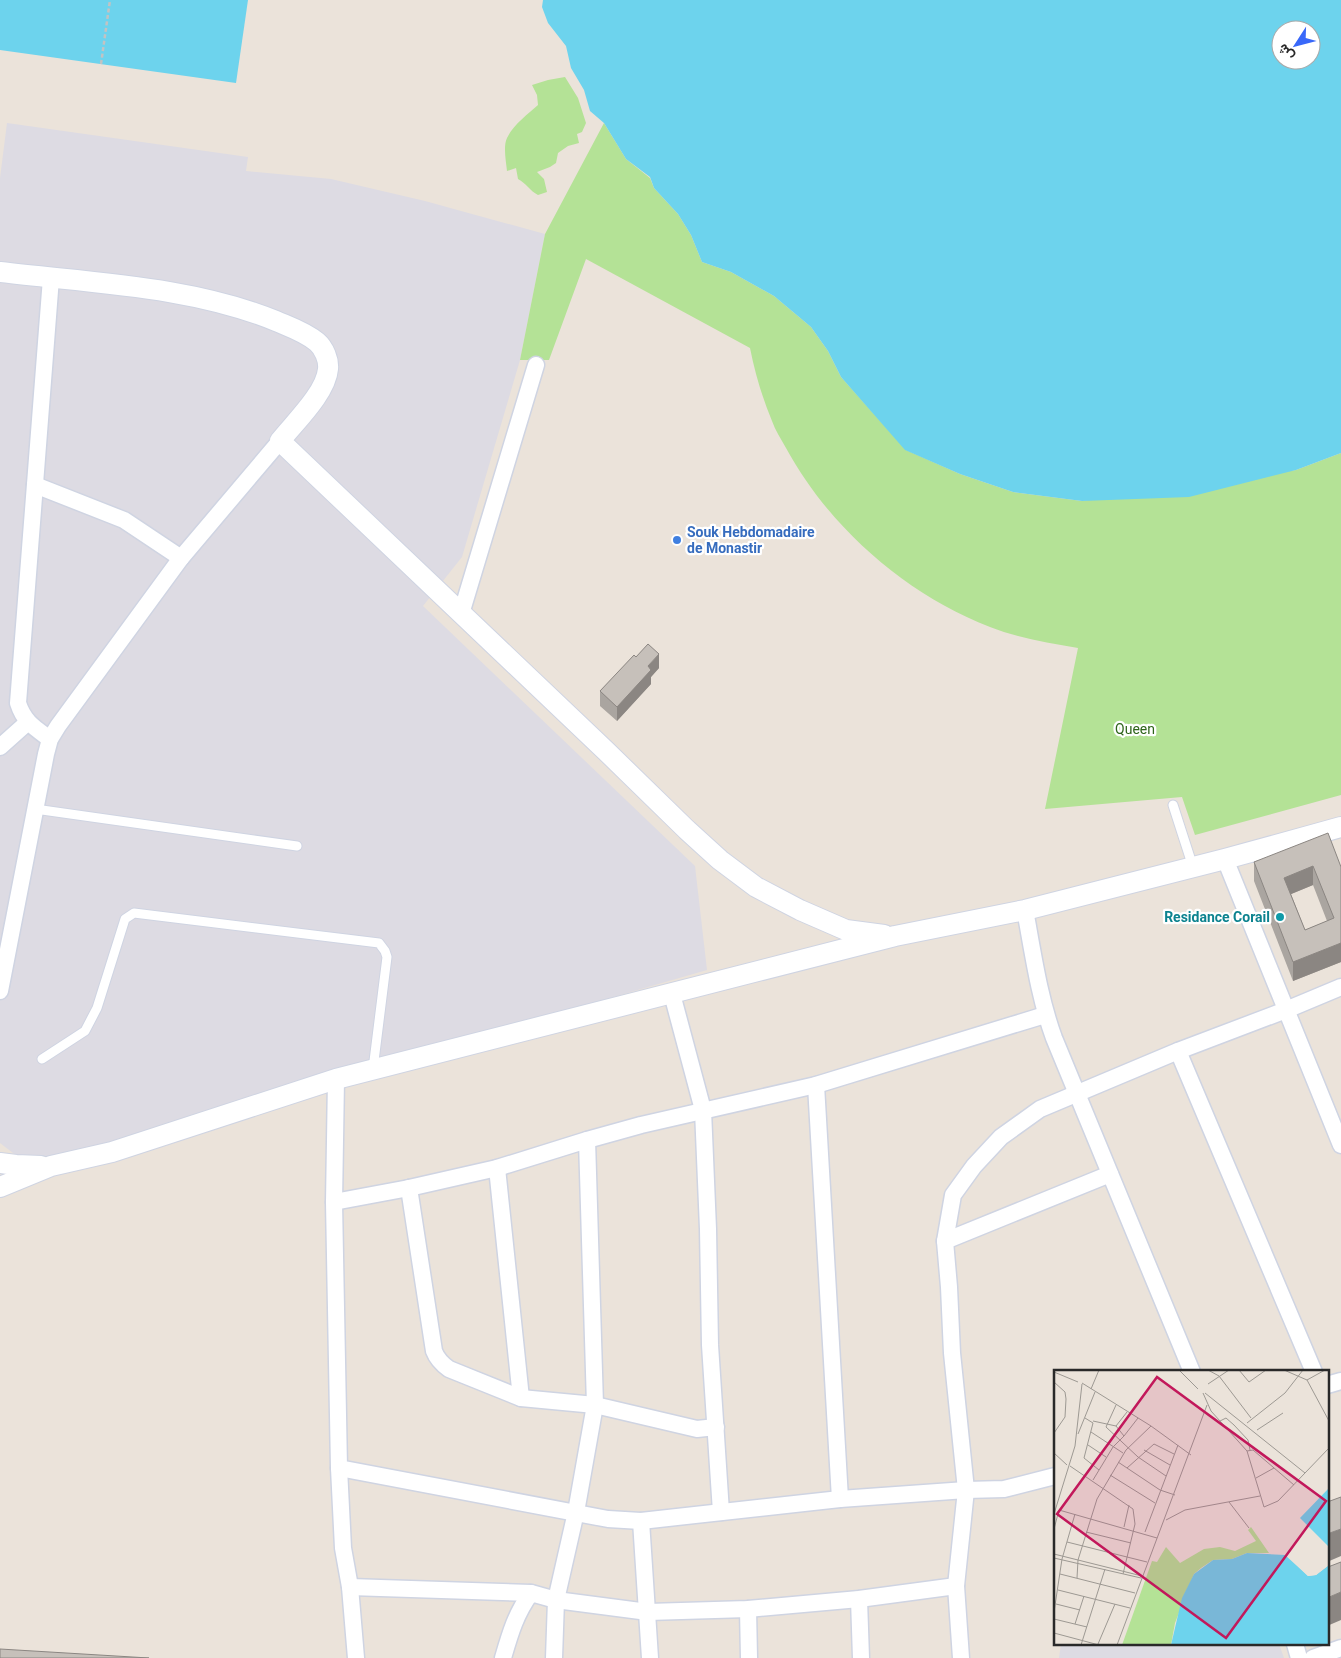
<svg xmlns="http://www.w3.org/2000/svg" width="1341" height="1658" viewBox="0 0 1341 1658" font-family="Roboto,Vazirmatn,sans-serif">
  <rect width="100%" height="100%" fill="#ebe3da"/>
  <g fill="#dddbe3">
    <polygon points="7,123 248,157 246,171 331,179 425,201 545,234 520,360 462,557 423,606 695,866 707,970 312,1084 115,1151 26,1163 0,1143 0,178"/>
    <polygon points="1061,1644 1279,1644 1284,1658 1059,1658"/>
  </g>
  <g fill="#b4e296">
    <path d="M565 77 578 98 586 123 582 132 577 134 579 143 568 146 558 153 556 163 550 167 537 172 544 179 547 192 538 195C530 191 526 183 518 179L516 168 507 171C506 161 503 146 507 138 513 125 528 114 538 105L537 95 532 85 548 80Z"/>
    <path d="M604 123 626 159 650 178 654 188 678 214 691 235 702 262 731 272 774 296 811 327 828 351 841 377 906 450 960 474 1013 492 1082 501 1296 470 1341 453V795L1195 835 1182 797 1045 809 1078 648C1048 643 1018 638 990 627 905 594 829 527 786 448 781 439 775 430 772 421 762 397 755 373 750 348L586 259 549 360H520L545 234Z"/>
  </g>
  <g fill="#6dd3ed" fill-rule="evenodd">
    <polygon points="0,0 248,0 236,83 0,50"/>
    <path d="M543 0H1341V453L1296 470 1189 497 1082 501 1013 492 960 474 905 450 841 377 828 351 811 327 774 296 731 272 702 262 691 235 678 214 654 188 650 177 626 159 604 123 590 111 584 90 571 68 566 46 548 23 542 7ZM1281 30H1311V60H1281Z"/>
  </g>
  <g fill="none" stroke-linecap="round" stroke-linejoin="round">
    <g stroke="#cfd4e2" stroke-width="11">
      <g id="service">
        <polyline points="1173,805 1193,867"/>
        <polyline points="35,809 297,846"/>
        <polyline points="42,1059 85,1031 97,1008 125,919 134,913 379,943 385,951 387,957 373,1069"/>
      </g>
    </g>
    <g stroke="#cfd4e2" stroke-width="19">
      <g id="minor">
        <polyline points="35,485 124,520 181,558"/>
        <polyline points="461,614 536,365"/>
        <path d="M50 739C35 728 24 722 18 703L51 278"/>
        <polyline points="0,747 28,722"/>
        <polyline points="1225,859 1341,1145"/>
        <path d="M1025 910C1033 953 1039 997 1054 1038L1192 1372"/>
        <polyline points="0,991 46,754 50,739 58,726 181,558 280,441"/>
        <polyline points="672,994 703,1110 708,1229 710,1345 721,1512"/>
        <polyline points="1178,1051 1314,1372"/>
        <polyline points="336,1079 334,1202 339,1468 608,1519 641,1521 840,1499 966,1490 1004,1489 1055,1476"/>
        <polyline points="816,1085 840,1499"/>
        <polyline points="497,1168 521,1398"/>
        <path d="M409 1188 434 1351C437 1359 442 1364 449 1369L521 1398 595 1405 697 1429 716 1427"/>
        <polyline points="334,1202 409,1188 497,1168 587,1140 641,1125 816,1085 1045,1015"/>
        <polyline points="945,1241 1110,1174"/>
        <polyline points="1327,1385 1341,1381"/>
        <polyline points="339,1468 343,1548 350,1587 356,1658"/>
        <polyline points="641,1521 650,1658"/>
        <polyline points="350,1587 531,1593"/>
        <polyline points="859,1599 861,1658"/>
        <polyline points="748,1609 749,1658"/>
        <polyline points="1295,1644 1299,1658"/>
        <path d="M503 1658C510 1634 516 1613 531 1593L556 1600 648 1612 748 1609 859 1599 956 1586"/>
        <polyline points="554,1658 556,1600 576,1512 595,1405 587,1140"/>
        <polyline points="961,1658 956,1586 966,1490 952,1353 949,1287 945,1241 953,1195 974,1166 1001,1137 1040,1109 1178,1051 1286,1010 1341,987"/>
        <polyline points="1313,1658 1341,1648"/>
      </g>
    </g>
    <g stroke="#cfd4e2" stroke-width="22">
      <g id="tertiary">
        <path d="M0 272C91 283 191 286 276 321 290 327 305 332 317 342 324 348 329 360 328 369 326 393 294 423 280 441L606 751 687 830 720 860 756 887 800 910 846 930 884 935"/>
        <polyline points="0,1163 16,1165 41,1166"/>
        <polyline points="0,1187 51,1166 112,1152 336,1079 895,936 1025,910 1225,859 1341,827"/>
      </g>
    </g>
    <polyline stroke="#c3c3c3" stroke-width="2.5" stroke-dasharray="4 2.5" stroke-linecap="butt" points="101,64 110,0"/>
    <use href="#service" stroke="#fff" stroke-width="9"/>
    <use href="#minor" stroke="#fff" stroke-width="16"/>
    <use href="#tertiary" stroke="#fff" stroke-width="20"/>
  </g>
  <g fill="#aaa5a0" fill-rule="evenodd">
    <polygon points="636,657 659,668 651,677 651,684 617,721 600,706 600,691"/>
    <path d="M1254 862 1341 867V962L1293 981 1254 881ZM1313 885 1327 921 1305 930 1291 894Z"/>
  </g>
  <g fill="#8b8682">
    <polygon points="659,654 659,668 651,677 651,684 617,721 617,707 648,666"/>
    <polygon points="1313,866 1313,885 1284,897 1284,878"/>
    <polygon points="1341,943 1341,962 1293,981 1293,962"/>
    <polygon points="1341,1529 1341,1556 1327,1562 1327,1534"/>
    <polygon points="1341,1592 1341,1620 1327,1626 1327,1598"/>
  </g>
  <g fill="#c6c0ba" stroke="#8b8682" fill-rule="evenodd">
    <polygon points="648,644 659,654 648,666 651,670 617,707 600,691 634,655 636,657"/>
    <path d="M1328 833 1341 867V943L1293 962 1254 862ZM1313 866 1334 918 1305 930 1284 878Z"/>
    <polygon points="1341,1497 1341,1529 1327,1534 1327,1501 1330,1501"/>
    <polygon points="1341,1562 1341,1592 1327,1598 1327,1566 1328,1567"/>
    <polygon points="0,1649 149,1658 0,1658"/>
  </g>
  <circle fill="#3f7fe0" stroke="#fff" stroke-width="2" cx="677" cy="540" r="5"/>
  <circle fill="#0f9aa8" stroke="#fff" stroke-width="2" cx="1280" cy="917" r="5"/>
  <g text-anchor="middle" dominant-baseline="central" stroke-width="4.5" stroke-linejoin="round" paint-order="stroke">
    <g font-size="14" font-weight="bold" fill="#366cbe" stroke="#fff" text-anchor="start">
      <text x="687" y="532">Souk Hebdomadaire<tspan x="687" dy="16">de Monastir</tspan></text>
    </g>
    <g font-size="14" fill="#2e641a" stroke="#fff">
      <text x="1135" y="729">Queen</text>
    </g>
    <g font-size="14" font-weight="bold" fill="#0d838f" stroke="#fff" text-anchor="end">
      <text x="1270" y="917">Residance Corail</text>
    </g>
  </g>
  <g transform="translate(1054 1370)">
    <rect width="275" height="275" fill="#ebe3da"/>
    <path d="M197 157 215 183H193L178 189 159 190 147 198 140 204 121 253 117 275H68L98 191 103 192 112 177 126 193 150 179 166 177 181 181 202 171 194 160Z" fill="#b4e296"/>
    <path d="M275 118V177L246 148ZM193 183 231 185 254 206 262 205 275 195V275H117L128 228 140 204 159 190 178 189Z" fill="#6dd3ed"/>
    <path d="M231 183 255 203 275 195 262 205 254 206Z" fill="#ebe3da"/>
    <path fill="none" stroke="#9d9993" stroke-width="1" d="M125 0 144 19M154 0 165 6 197 48M185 0 195 12 212 0M230 0 253 10 275 51M0 2 24 12M253 10 271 0M0 12 11 22 12 29 11 47 0 63M28 13 97 56M154 14 175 0M37 19 45 0M149 23 157 41 193 81 210 137 224 131 251 103M151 23 251 103 275 78M62 35 52 57 84 87 112 106M31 48 39 53 30 88 45 100M39 51 62 56 70 66 59 77 39 110M166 51 172 48 180 55 194 70 196 80M193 53 231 23 249 0M62 56 73 42M203 60 229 43M37 62 69 83M24 64 41 22M70 66 84 48M34 75 52 87M90 80 116 95M193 81 199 80 240 115M0 83 13 95M64 92 106 120 121 125M16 96 79 139 81 154 69 204M73 98 100 74 120 84M56 105 101 133M202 108 220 98M175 132 195 158M0 144 21 76 28 14M112 150 131 140 206 126M70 157 75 135M0 159 5 140 103 168M32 162 77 173M91 162 124 75M13 172 93 192M0 184 88 206M0 188 87 208M6 204 81 223M23 208 24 190 43 129 72 80 97 56 137 85M4 220 76 238M2 234 26 240M0 242 8 189 21 144M0 249 33 257M21 254 30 226M0 263 45 275M44 274 61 234M27 275 51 199M63 275 153 35"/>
    <path fill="#c2185b" fill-opacity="0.15" stroke="#c2185b" stroke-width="2.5" d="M103 7 272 131 172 268 3 144Z"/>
    <rect width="275" height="275" fill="none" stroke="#292929" stroke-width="2.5"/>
  </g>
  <g transform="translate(1296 45) rotate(234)"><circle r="24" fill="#ffffff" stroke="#a9a9a9"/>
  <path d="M0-4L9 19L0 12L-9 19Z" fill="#3968f9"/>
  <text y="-8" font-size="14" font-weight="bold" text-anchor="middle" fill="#292929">ش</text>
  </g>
</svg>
